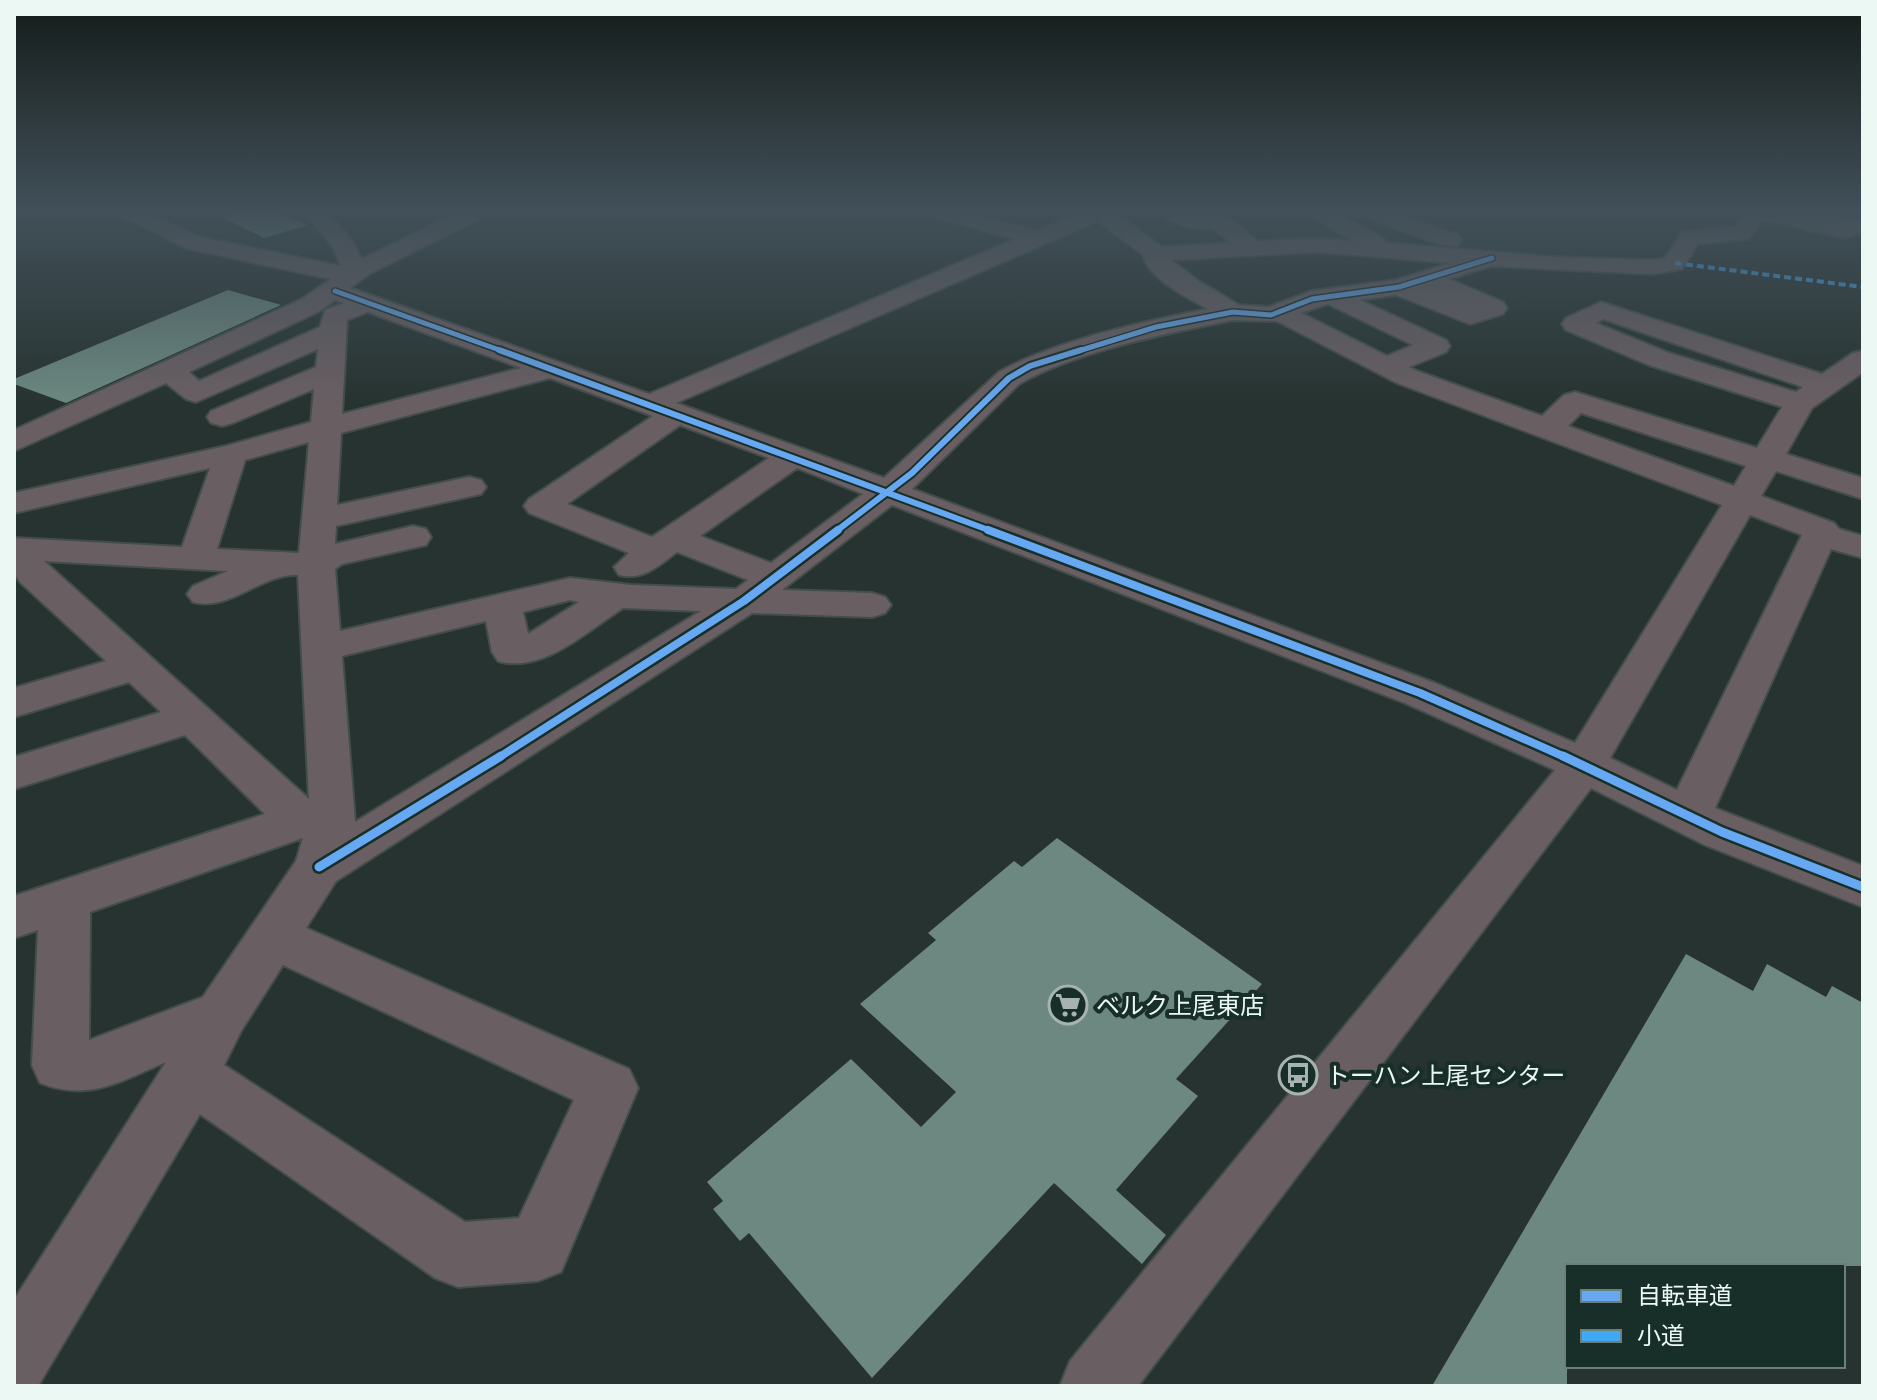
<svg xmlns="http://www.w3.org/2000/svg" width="1877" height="1400" viewBox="0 0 1877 1400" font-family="'PT Sans Narrow','Noto Sans JP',sans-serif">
  <rect width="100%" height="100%" fill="#273330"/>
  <g fill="#6c8880">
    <polygon points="251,209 271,209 308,225 264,238 221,217"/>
    <polygon points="228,290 281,305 66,403 14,384 14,379"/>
    <polygon points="1057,838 1262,984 1176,1079 1198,1096 1116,1190 1166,1235 1142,1264 1054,1183 872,1378 749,1233 740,1241 713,1209 723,1201 707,1182 851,1059 921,1127 956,1092 860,1004 936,940 928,933 1014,861 1022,867"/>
    <polygon points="1686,954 1753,991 1767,964 1826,997 1832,986 1863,1003 1863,1266 1567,1266 1567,1386 1432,1386"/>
  </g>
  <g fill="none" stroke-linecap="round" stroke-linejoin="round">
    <g stroke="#434e4b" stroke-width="4">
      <g id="minor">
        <path d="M105 209H139L200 237 341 266 333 247 303 209H325L352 241 362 259 464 209H492L489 214 369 274 350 288 649 394 1015 239 923 214 920 209H955L1036 231 1088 209H1117L1115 212 1162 247 1231 243 1213 228C1195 230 1167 224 1156 209H1185L1201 216 1226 215 1257 241 1318 238 1353 241 1301 209H1328L1383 238 1387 243 1554 257 1653 260 1665 258 1682 232 1734 227 1742 216 1733 214 1730 209H1771L1840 223 1852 218 1860 220 1863 224 1853 236 1845 238 1762 220 1749 239 1698 244 1682 269 1653 274 1491 266 1449 279 1503 302 1507 308 1503 314 1470 324 1396 295 1360 300 1446 340 1450 346 1446 352 1409 367 1417 371 1542 416 1564 395 1575 392 1757 448 1782 407 1649 365 1566 330 1562 324 1566 318 1601 302 1822 374 1853 353 1863 351V372L1812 408 1786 454 1863 478V499L1776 471 1761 496 1834 523 1839 529 1863 536V558L1831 549 1715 808 1863 866V907L1705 845 1591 788 1138 1386H1060L1070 1361 1555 770 1405 703 892 505 782 590 872 593 885 597 891 605 885 613 872 617 752 613 336 881 306 928 629 1069 638 1088 561 1272 538 1281 458 1287 435 1278 200 1114 38 1386H14V1300L166 1062C121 1081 89 1102 40 1083L32 1065 38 930 14 938V896L265 814 185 735 14 789V757L161 712 129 682 14 717V688L106 661 20 582 14 573V538L182 547 210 468 14 513V493L226 446 311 422 314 389 233 423 222 426 211 423 207 417 211 411 316 367 318 349 196 402 186 399 166 383 14 451V430L302 299 331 279 185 248 136 222 108 214ZM1098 221 1143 255C1148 278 1188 298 1208 309 1145 321 1054 341 999 372L884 478 676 403ZM1318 252 1451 263 1396 280 1312 291 1268 307 1239 305 1200 282 1171 260ZM335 300 344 303 325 310 320 327 199 381 189 372 320 311ZM1328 304 1413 345 1387 356 1301 313ZM368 312 521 368 342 414 347 320ZM1603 319 1803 387 1796 392 1669 353 1596 323ZM1233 320 1277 321 1397 383 1722 505 1575 743 1435 683 912 489 1019 384C1076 351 1168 333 1233 320ZM550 378 653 416 529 499 524 506 529 513 629 553 614 567 619 575C643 581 658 566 677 552L748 580 736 589 631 585 570 578 340 631 335 569 342 564 426 545 431 537 426 529 413 526 335 544 336 526 481 494 486 487 481 480 469 477 337 505 341 433ZM1581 413 1746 466 1734 486 1568 426ZM680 425 769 458 652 537 567 504ZM309 442 299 553 217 549 245 460ZM797 468 863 494 771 563 700 536ZM1750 515 1802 535 1677 790 1610 758ZM44 561 228 571 193 586 187 594 193 602C230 612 262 573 298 575L309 799ZM570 600 579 602 528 634 523 612ZM623 608 701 611 355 822 342 656 486 621 492 652 498 661C543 674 587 631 623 608ZM303 838 296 861 203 997 89 1040 90 912ZM283 965 574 1100 519 1218 465 1222 224 1065 241 1031Z"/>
        <polygon points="1354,209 1385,209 1458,235 1462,240 1458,245 1442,245 1357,214"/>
      </g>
    </g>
    <g stroke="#434e4b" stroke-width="4">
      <polygon id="major" points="1770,209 1810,209 1863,221 1863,235 1774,214"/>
    </g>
    <use href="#minor" fill="#695f63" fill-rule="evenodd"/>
    <use href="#major" fill="#72676c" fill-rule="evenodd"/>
    <polyline stroke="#3fa9f5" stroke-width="4" stroke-dasharray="7 4" stroke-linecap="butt" points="1675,263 1863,287"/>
    <g stroke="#182e28" stroke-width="8">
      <g id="cycleway-far3">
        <polyline points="335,291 505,352"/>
        <polyline points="1075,352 1156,327 1233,312 1271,315 1312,299 1399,287 1492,258"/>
      </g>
    </g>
    <g stroke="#182e28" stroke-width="10">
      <g id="cycleway-far2">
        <polyline points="499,350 994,532"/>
        <polyline points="835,532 912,473 1009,378 1030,366 1081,350"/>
      </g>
    </g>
    <g stroke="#182e28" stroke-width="13">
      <g id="cycleway-far1">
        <polyline points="988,530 1420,693 1567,758"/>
        <polyline points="498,758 744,601 838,530"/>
      </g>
    </g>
    <g stroke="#182e28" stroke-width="14">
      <g id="cycleway">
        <polyline points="1563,756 1722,832 1863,887"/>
        <polyline points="319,867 501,756"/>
      </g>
    </g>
    <use href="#cycleway-far3" stroke="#66a8f1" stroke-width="5"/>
    <use href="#cycleway-far2" stroke="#66a8f1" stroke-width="6"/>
    <use href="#cycleway-far1" stroke="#66a8f1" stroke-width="8"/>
    <use href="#cycleway" stroke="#66a8f1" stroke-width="9"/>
  </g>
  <linearGradient id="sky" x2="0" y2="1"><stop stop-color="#151c1a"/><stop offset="0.52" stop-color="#415059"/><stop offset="1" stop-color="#415059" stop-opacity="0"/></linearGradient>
  <rect width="1877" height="405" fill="url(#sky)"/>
  <defs>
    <g id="supermarket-ring" transform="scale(2)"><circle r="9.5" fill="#182e28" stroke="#a6b3af" stroke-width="1.5"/><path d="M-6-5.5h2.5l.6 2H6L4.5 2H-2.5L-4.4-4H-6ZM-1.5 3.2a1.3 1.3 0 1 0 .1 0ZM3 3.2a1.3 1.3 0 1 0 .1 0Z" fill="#a6b3af"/></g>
    <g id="bus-ring" transform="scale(2)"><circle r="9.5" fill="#182e28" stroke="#a6b3af" stroke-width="1.5"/><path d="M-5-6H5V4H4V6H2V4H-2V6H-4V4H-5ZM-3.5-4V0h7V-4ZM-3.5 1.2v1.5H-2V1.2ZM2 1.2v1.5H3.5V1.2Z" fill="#a6b3af"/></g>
  </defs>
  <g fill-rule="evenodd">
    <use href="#supermarket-ring" x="1068" y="1005"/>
    <use href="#bus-ring" x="1298" y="1075"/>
  </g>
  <g text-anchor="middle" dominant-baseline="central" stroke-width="8" stroke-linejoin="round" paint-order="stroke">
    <g font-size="24" fill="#ebf8f4" stroke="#182e28" text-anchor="start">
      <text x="1096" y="1005">ベルク上尾東店</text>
      <text x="1326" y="1075">トーハン上尾センター</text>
    </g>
  </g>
  <rect width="1877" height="1400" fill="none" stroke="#ebf8f4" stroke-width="32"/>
  <rect x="1565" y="1264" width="280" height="104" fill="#182e28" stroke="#6c7f7a" stroke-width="2"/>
  <rect x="1581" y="1290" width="40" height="12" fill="#66a8f1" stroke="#6c7f7a" stroke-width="2"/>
  <text x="1637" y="1304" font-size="24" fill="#ebf8f4">自転車道</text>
  <rect x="1581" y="1330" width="40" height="12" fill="#3fa9f5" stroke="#6c7f7a" stroke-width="2"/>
  <text x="1637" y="1344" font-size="24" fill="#ebf8f4">小道</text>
</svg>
